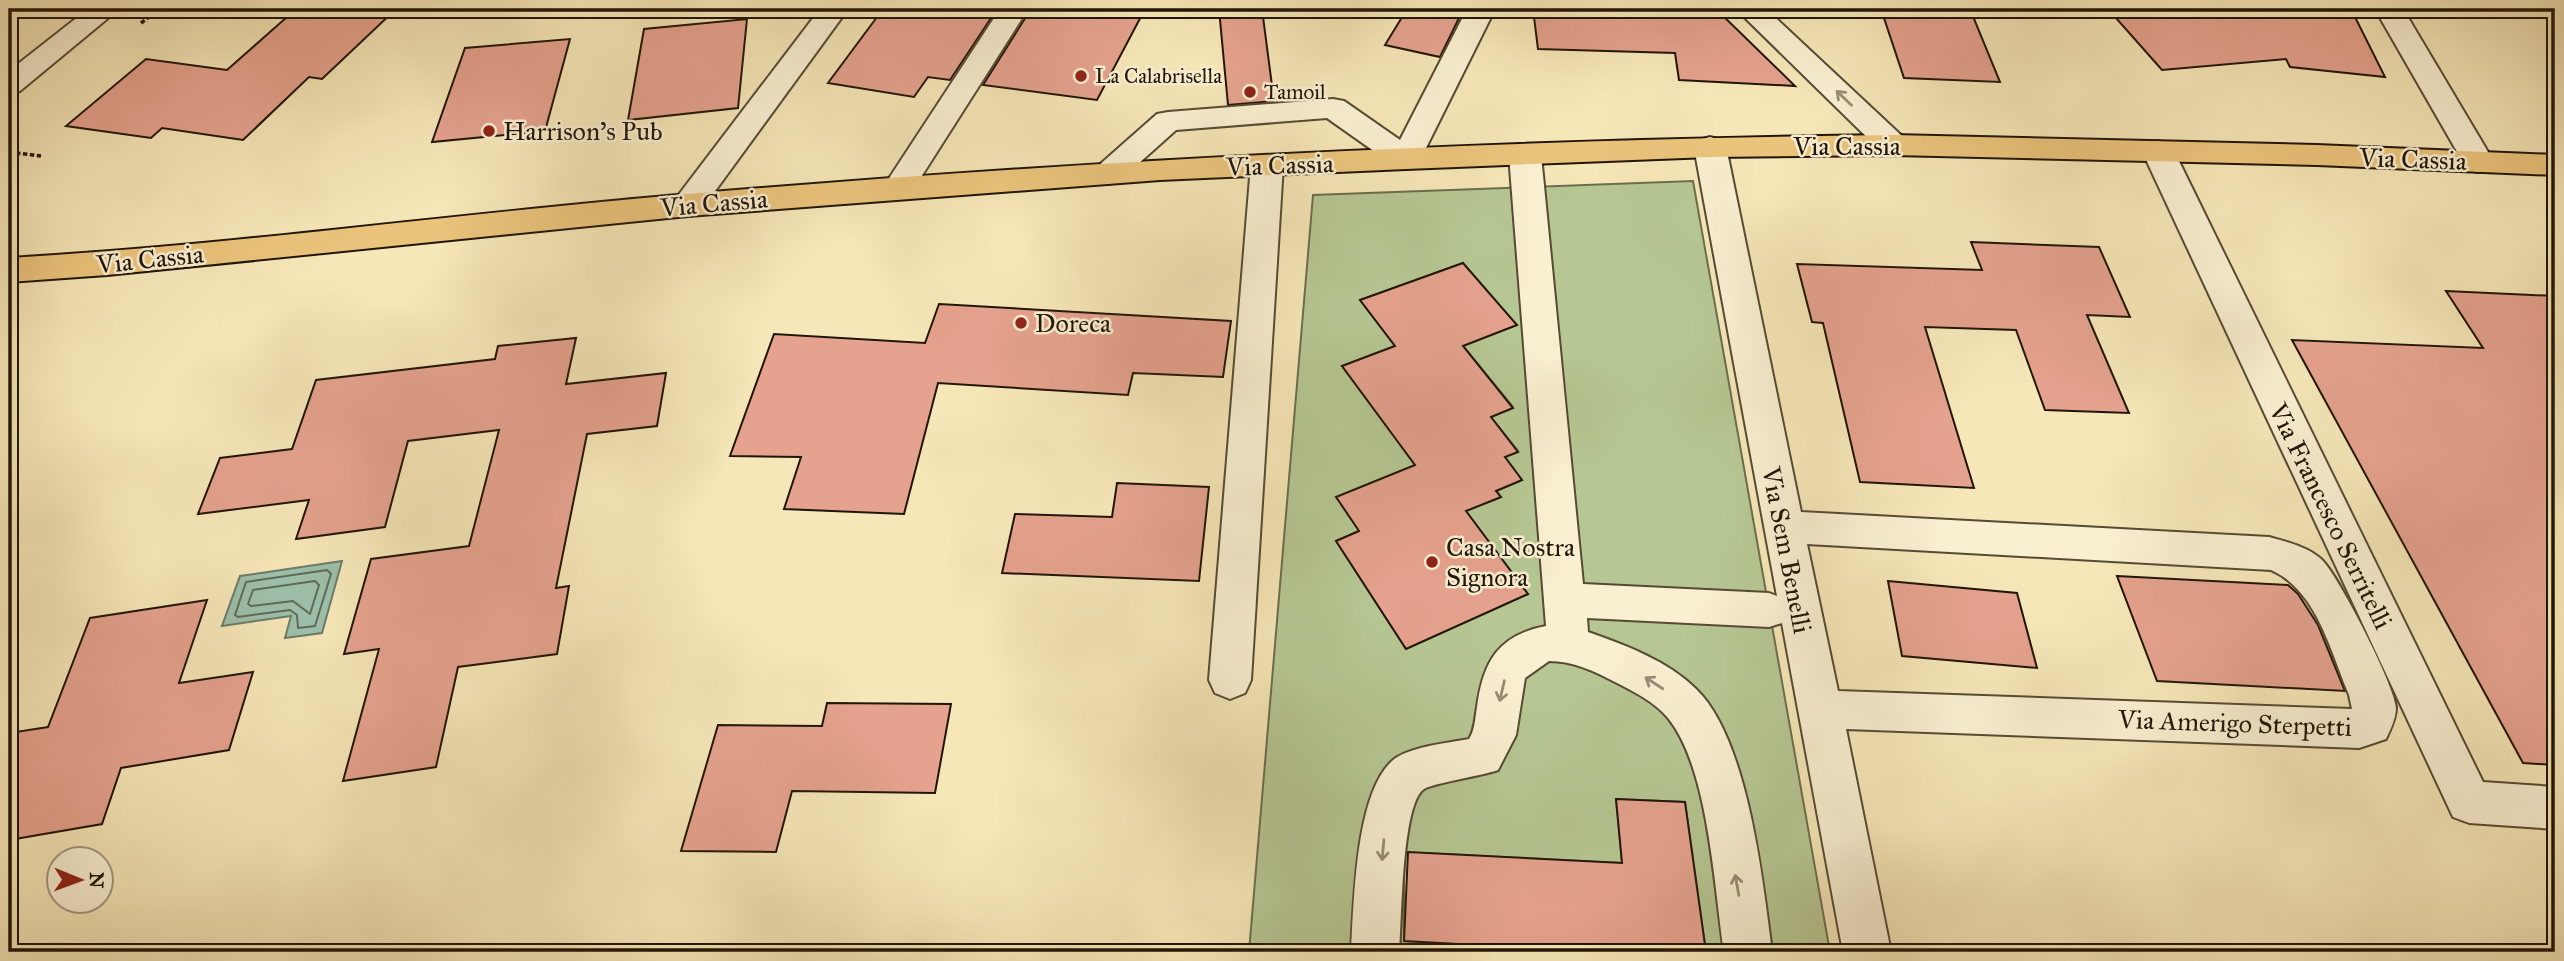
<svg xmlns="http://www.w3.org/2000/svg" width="2564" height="961" viewBox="0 0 2564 961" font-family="'IM FELL Great Primer',serif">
  <rect width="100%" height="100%" fill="#f6e7b8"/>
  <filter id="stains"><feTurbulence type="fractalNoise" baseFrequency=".00286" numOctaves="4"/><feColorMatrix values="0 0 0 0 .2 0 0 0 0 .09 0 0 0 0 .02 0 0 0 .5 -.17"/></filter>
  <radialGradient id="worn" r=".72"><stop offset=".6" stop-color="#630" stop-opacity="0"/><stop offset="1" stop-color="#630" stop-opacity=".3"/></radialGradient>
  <path fill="#b6c793" stroke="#6b6e4e" stroke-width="2" fill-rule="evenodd" d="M1693 181 1830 952H1706L1685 802 1616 799 1622 863 1404 852V941L1604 952H1249L1313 195ZM1463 263V346L1513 407 1491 417 1518 451 1505 457 1522 480 1496 491 1501 497 1466 511 1528 594 1406 649 1336 541 1359 531 1415 465 1342 366 1395 346 1360 300Z"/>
  <polygon fill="#9dc0ab" stroke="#6b7c6a" stroke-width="2" points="342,561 322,633 285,638 291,616 222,626 240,576"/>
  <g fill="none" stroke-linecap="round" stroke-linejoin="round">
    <g stroke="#5e6a5a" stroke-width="2">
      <polygon points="327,570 331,574 315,626 298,628 297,615 290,610 238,617 235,615 246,582"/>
      <polygon points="315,581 319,585 310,614 293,601 251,606 248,604 253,590"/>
    </g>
  </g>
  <g fill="#e5a28e" stroke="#201508" stroke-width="2">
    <polygon points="296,9 396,9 322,79 309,77 243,140 162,128 151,138 66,126 146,59 227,70"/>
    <polygon points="883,9 997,9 950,80 928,77 914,97 828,83"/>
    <polygon points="1031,9 1145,9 1097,100 983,85"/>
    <polygon points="1219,9 1262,9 1274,101 1228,105"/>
    <polygon points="1407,9 1425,9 1460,16 1440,57 1385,45"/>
    <polygon points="1533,9 1716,9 1795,86 1679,80 1675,53 1538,49"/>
    <polygon points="1881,9 1970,9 2000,82 1904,78"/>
    <polygon points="2108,9 2351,9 2385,77 2290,67 2286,59 2162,70"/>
    <polygon points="747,19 738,108 628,120 644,29"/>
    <polygon points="570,39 545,131 432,142 465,48"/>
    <polygon points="1971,242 2099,247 2130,317 2087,315 2129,413 2045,410 2016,330 1925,327 1974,488 1860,482 1823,323 1812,322 1797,264 1982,270"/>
    <polygon points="1463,263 1517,325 1463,346 1513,408 1491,417 1518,452 1505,457 1522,480 1496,491 1501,497 1466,511 1528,594 1406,649 1336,541 1359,531 1336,497 1415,465 1342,366 1395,346 1360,300"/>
    <polygon points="2446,291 2555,296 2555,765 2523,763 2292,340 2483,348"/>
    <polygon points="939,304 1231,321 1223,377 1133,373 1128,395 938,383 904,514 784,509 801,457 730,456 774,334 925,343"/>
    <polygon points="576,338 566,384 666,373 657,426 587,434 556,588 569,586 557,654 458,667 436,767 343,781 379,649 344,654 371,559 469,546 499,430 408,441 385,527 296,539 309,500 198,514 220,458 292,449 316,380 495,359 498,346"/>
    <polygon points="1117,483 1209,487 1199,581 1002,573 1015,514 1112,517"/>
    <polygon points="2117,576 2288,585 2298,594 2318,625 2345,691 2157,681"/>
    <polygon points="1888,581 2017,593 2037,668 1902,656"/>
    <polygon points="207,600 179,683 253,672 229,750 121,768 102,824 9,840 9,733 48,727 90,618"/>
    <polygon points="827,703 951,704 935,793 792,791 776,852 681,851 718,725 822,726"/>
    <polygon points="1616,799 1685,802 1706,952 1604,952 1404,941 1408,852 1622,863"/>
  </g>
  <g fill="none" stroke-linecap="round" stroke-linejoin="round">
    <g stroke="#564a34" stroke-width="4">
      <g id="minor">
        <polygon points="88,9 119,9 20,91 9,94 9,71"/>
        <polygon points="820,9 848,9 699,213 688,216 677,213 672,205 677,197"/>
        <polygon points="1000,9 1028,9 909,196 898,199 887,196 882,189"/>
        <polygon points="1467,9 1495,9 1417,166 1406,169 1395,166 1327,118 1176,130 1119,181 1108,184 1097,181 1092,174 1097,167 1157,114 1168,112 1333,99 1344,101 1400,140"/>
        <polygon points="1736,9 1766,9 1904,138 1909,145 1904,152 1893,155 1882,152"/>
        <polygon points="2375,9 2403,9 2494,162 2489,169 2478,172 2467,169"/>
        <path d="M1710 137 1721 140 1726 147 1801 512 2269 537C2287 542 2309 547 2322 560 2339 577 2395 686 2396 708 2396 719 2390 730 2386 739L2359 748 1846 729 1891 952H1843L1782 623 1769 627 1587 618 1588 632C1625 645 1668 661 1696 689 1748 739 1763 882 1772 952H1724C1714 888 1709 768 1668 718 1655 702 1633 691 1615 682 1594 671 1573 661 1549 661L1525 678 1516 735 1498 770C1481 776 1434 783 1424 789 1401 804 1402 923 1399 952H1351C1354 904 1355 795 1392 761 1407 747 1448 743 1469 739 1475 730 1475 718 1477 707 1483 662 1498 635 1546 626L1509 155 1514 148 1525 145 1536 148 1541 155 1583 584 1769 593 1777 596 1694 147 1699 140ZM1807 544 2271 570C2317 590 2331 653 2349 695L2352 709 1838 691Z"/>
        <polygon points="2158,141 2169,144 2174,151 2483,782 2555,787 2555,829 2469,823 2453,817 2142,151 2147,144"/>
        <polygon points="1267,155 1278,158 1283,165 1251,680 1245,693 1230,699 1215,693 1209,680 1251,165 1256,158"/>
      </g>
    </g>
    <g stroke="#201508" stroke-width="4">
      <path id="major" d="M1893 135 2317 145 2555 155V175L2317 165 1893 155 1710 157 1406 169 1160 180 688 216 107 275 9 282V258C236 245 462 213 689 194 1090 160 1491 140 1893 135Z"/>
    </g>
    <g stroke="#201508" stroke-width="3.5" stroke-dasharray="4.5 2.5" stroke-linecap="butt">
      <polyline points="141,23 160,9"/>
      <polyline points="9,152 41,156"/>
    </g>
    <use href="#minor" fill="#f9efd1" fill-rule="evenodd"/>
    <use href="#major" fill="#ebc47c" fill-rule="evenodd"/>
  </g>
  <defs><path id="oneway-shaft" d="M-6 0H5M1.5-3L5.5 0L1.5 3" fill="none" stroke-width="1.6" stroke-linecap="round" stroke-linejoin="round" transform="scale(1.75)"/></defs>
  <g stroke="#978d77">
    <use href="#oneway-shaft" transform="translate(1844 98) rotate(-136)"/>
    <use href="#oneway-shaft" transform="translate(1654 683) rotate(-147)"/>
    <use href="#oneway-shaft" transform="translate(1502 691) rotate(103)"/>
    <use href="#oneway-shaft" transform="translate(1383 850) rotate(95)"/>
    <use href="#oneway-shaft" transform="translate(1737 885) rotate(-100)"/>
  </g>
  <g fill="#8f2418" stroke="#f9efd1" stroke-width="2.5">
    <circle cx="1081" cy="76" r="7"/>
    <circle cx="1250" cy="92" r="7"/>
    <circle cx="489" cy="131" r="7"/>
    <circle cx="1021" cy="323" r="7"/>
    <circle cx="1432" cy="562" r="7"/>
  </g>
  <g text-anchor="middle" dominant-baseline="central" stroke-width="5" stroke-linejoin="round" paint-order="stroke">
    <g font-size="21" fill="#201508" stroke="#f9efd1" text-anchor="start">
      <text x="1095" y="76">La Calabrisella</text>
      <text x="1264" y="92">Tamoil</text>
    </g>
    <g font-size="26" fill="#201508" stroke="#f9efd1" text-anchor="start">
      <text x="503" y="131">Harrison's Pub</text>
      <text x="1035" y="323">Doreca</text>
      <text x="1446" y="547">Casa Nostra<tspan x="1446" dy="30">Signora</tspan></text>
    </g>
    <g font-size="26" fill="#201508" stroke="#f9efd1">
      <text x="1847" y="146">Via Cassia</text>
      <text transform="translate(2413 159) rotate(2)">Via Cassia</text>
      <text transform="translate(1280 165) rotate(-2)">Via Cassia</text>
      <text transform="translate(714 203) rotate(-5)">Via Cassia</text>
      <text transform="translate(150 259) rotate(-6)">Via Cassia</text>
      <text transform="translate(2331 516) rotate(64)">Via Francesco Serritelli</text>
      <text transform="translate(1787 550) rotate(79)">Via Sem Benelli</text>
      <text transform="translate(2235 723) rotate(2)">Via Amerigo Sterpetti</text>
    </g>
  </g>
  <rect width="2564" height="961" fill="none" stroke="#f6e7b8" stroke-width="35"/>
  <rect x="10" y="10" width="2543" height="940" fill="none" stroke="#201508" stroke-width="3.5"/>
  <rect x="18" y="18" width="2529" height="926" fill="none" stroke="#201508" stroke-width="2"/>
  <g transform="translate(80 880) rotate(91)"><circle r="33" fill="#f9efd1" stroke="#a29881" stroke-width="2"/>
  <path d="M0-5L12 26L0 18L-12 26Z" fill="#8f2418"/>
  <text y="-10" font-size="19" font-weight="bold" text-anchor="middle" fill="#201508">N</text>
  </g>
  <rect width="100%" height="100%" filter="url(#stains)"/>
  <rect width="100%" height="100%" fill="url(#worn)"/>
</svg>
